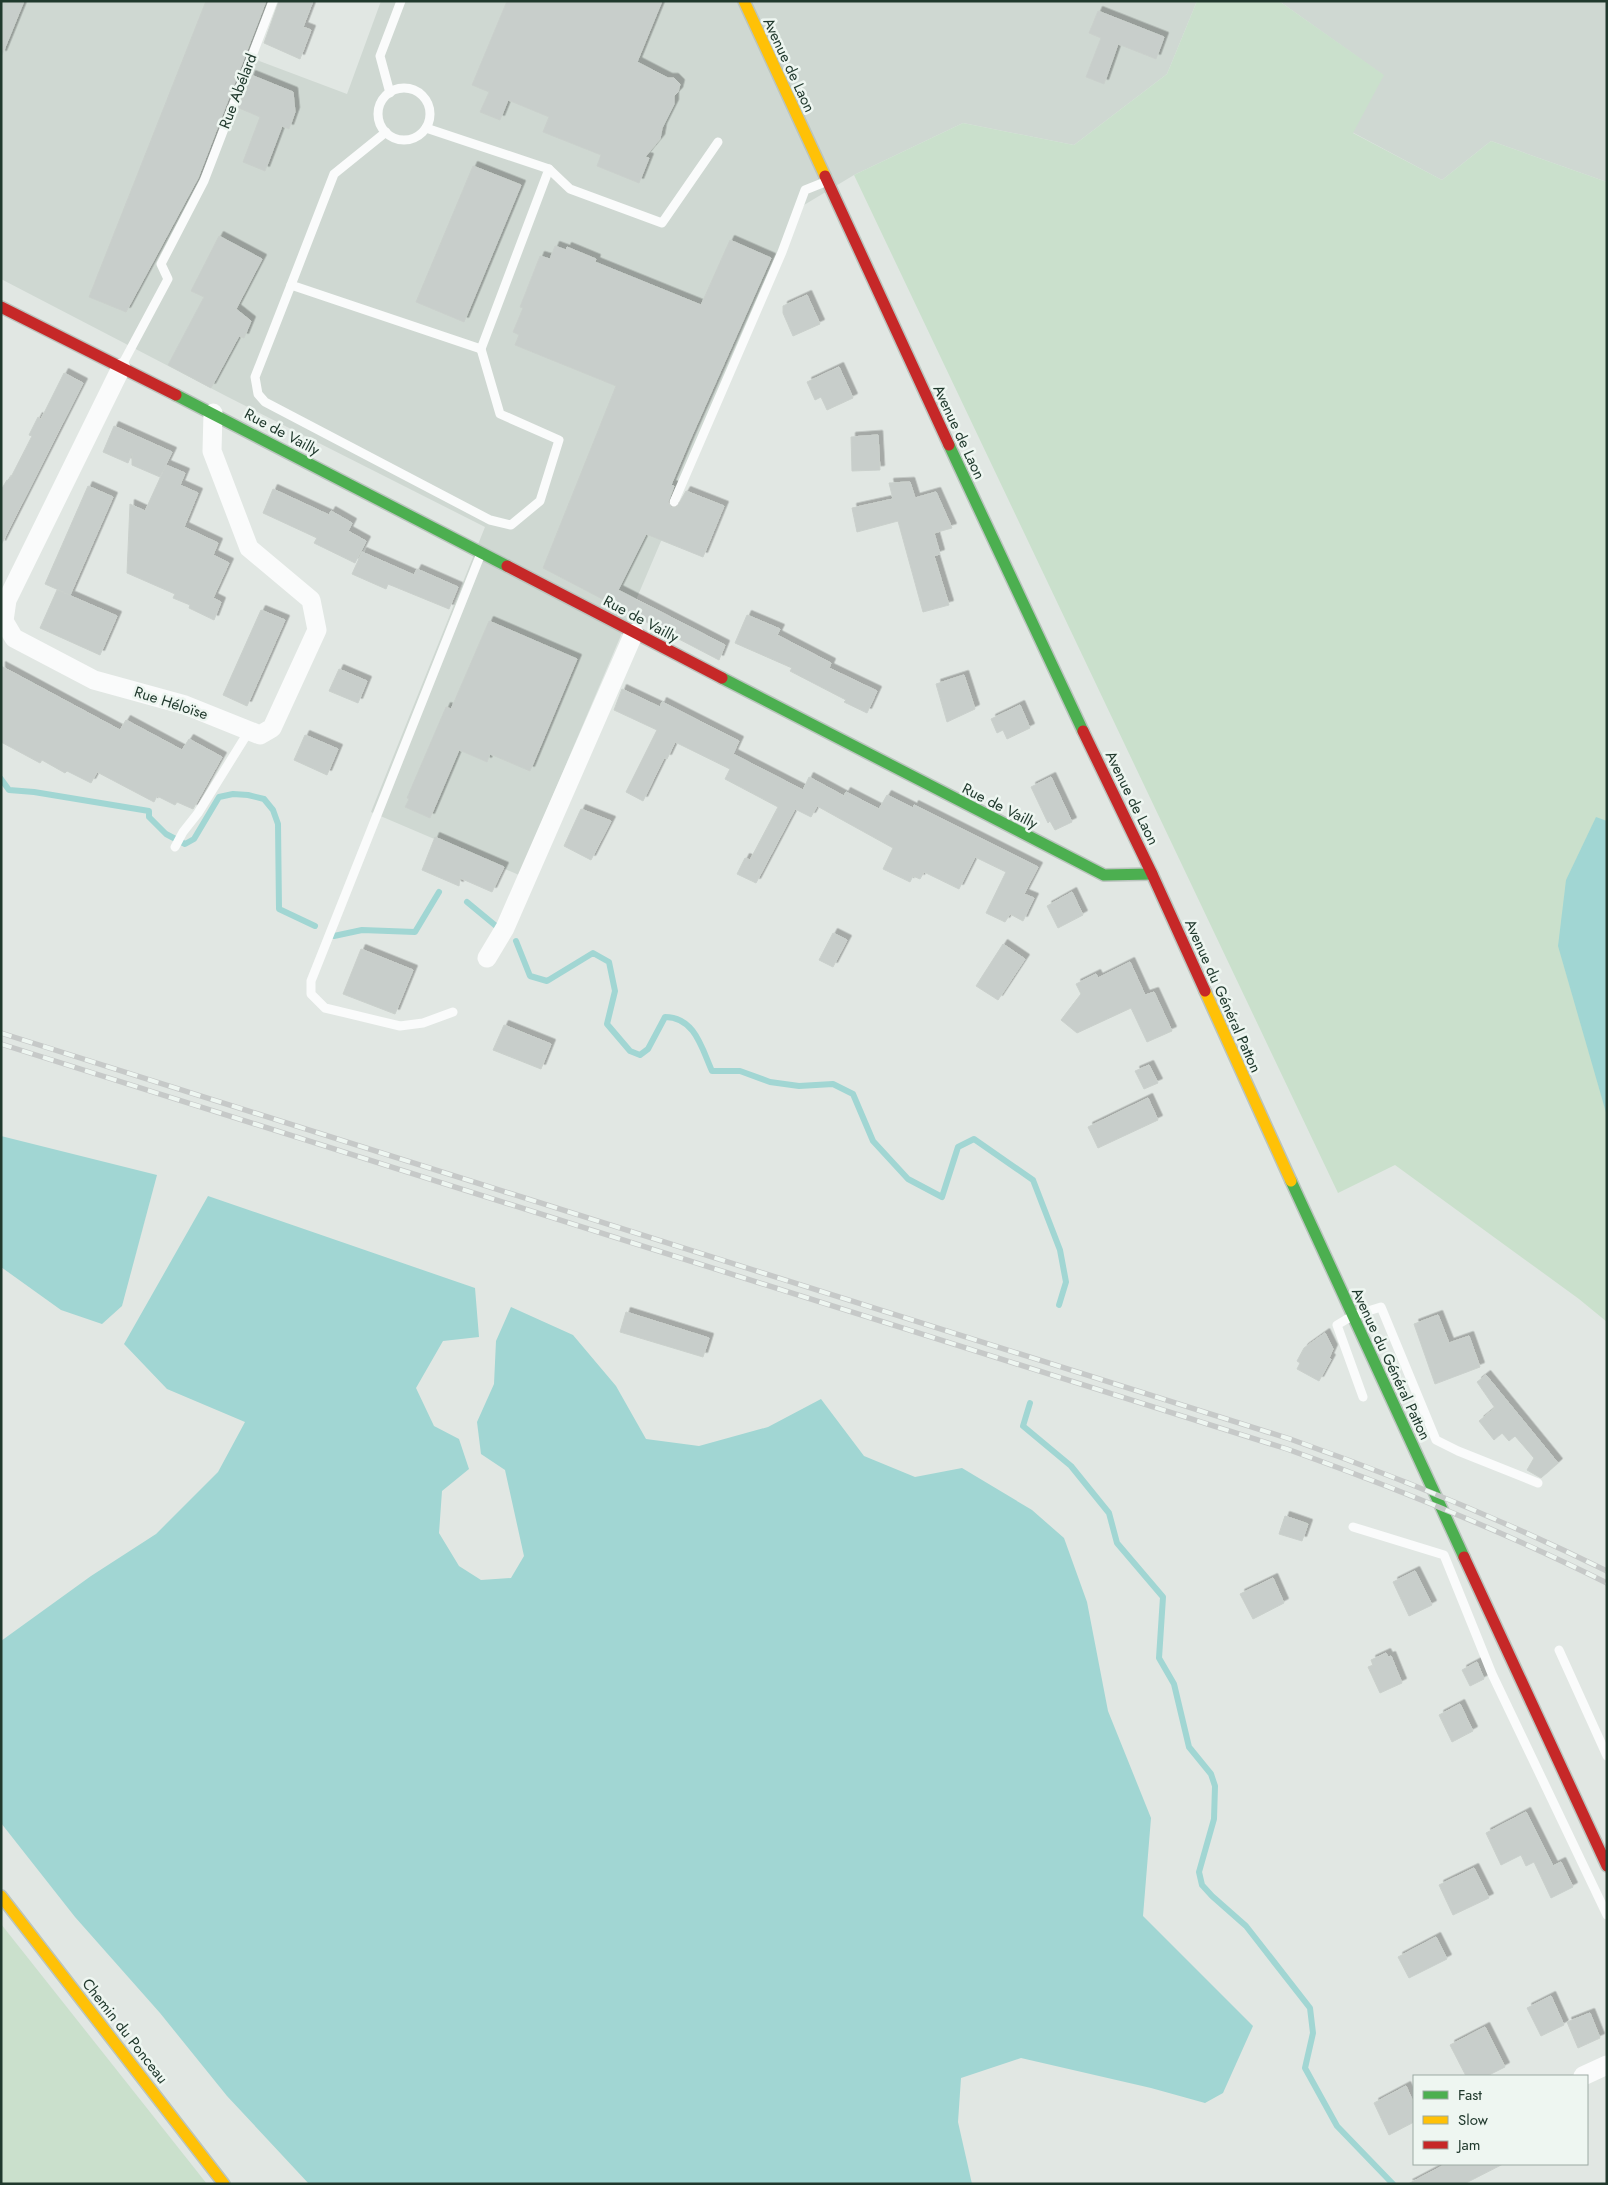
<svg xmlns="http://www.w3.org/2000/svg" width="1608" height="2185" viewBox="0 0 1608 2185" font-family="Jost,sans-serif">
  <defs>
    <filter id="shadow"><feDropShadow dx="4.5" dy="-4.5" stdDeviation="0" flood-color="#0004"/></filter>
  </defs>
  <rect width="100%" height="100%" fill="#e1e7e3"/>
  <g fill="#cfd8d2">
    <polygon points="1,1 270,1 249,57 347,94 381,1 1197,1 1167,74 1074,145 963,123 854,175 804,205 519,875 371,812 485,527 226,396 1,279"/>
    <polygon points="1279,1 1607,1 1607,182 1491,141 1442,180 1352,132 1383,75"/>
  </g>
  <g fill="#cae0cc">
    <polygon points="1197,1 1279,1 1384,75 1353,133 1442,180 1491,141 1607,182 1607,1322 1579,1299 1395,1165 1338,1193 854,175 963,123 1074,145 1167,74"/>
    <polygon points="1,1924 207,2184 1,2184"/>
  </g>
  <g fill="#a1d6d3">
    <polygon points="1596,817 1607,821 1607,1116 1558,946 1566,880"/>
    <polygon points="1,1136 157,1175 122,1306 102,1324 61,1310 1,1267"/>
    <polygon points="208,1196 475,1288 479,1337 443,1341 416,1388 434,1426 459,1439 469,1469 442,1491 439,1533 459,1566 481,1580 511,1578 524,1556 505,1470 481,1454 477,1422 494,1384 496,1341 511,1307 573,1335 616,1386 646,1439 699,1446 768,1427 821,1399 864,1456 915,1477 962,1468 1032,1510 1064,1538 1087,1602 1108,1711 1151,1818 1143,1916 1253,2026 1223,2093 1205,2103 1151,2088 1021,2058 961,2078 958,2122 972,2184 309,2184 227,2096 160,2013 75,1917 1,1823 1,1641 91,1576 156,1534 218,1472 245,1422 167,1389 124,1344"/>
  </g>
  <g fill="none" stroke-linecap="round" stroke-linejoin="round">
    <g stroke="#a1d6d3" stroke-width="6">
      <polyline points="1,779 9,790 34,792 149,811 149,817 166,834 185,844 194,839 219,797 233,794 248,795 264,799 273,810 278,824 279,909 315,926"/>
      <polyline points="467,902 496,926"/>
      <polyline points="334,936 362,930 415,932 439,892"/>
      <path d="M516 941 530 976 547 981 593 953 609 962 615 991 607 1024 630 1051 640 1055 648 1049 665 1017C695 1017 702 1049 712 1071H740L770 1082 799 1086 833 1084 853 1094 873 1141 908 1179 942 1197 958 1147 974 1139 1033 1180 1060 1250 1066 1282 1059 1305"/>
      <polyline points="1030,1403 1023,1426 1071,1466 1109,1513 1117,1543 1163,1597 1159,1658 1174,1684 1189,1747 1211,1774 1215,1786 1214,1819 1199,1872 1202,1885 1212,1896 1246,1926 1310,2008 1313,2033 1305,2068 1337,2126 1393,2184"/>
    </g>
  </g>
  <g fill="#c8cecb" stroke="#cad0cc" filter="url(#shadow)">
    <polygon points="1,1 24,1 2,55 1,55"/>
    <polygon points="206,1 266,1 198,178 126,312 89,297"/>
    <polygon points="279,1 313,1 303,27 311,30 300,59 264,43"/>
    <polygon points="507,1 662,1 637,62 668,78 674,78 680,84 678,92 674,96 674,104 662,128 660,139 645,157 649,158 639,183 597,166 601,155 543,132 549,117 508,100 500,120 480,112 489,92 472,85"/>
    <polygon points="1098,11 1164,37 1156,59 1118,44 1104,84 1086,77 1101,38 1089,33"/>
    <polygon points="251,75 293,92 295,112 289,129 282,126 265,171 243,162 260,117 239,108"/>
    <polygon points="473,166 521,185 464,322 416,302"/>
    <polygon points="219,236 262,259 236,309 251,321 244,338 239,336 211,388 168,365 204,297 191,291"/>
    <polygon points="730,240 771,258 690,440 671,485 674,486 668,502 671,507 677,507 686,491 724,506 703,557 646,534 618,590 725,645 719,660 543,568 616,386 515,345 519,335 513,332 523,308 520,307 540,256 550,259 555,246 566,250 567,247 596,259 595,262 701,305"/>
    <polygon points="807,295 820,324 793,336 783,313 783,306"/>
    <polygon points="839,367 853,398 827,410 821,397 815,400 807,382"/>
    <polygon points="64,373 83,383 1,545 1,490 7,480 9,481 32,436 29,435 38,417 41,419"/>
    <polygon points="114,426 172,452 160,477 132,465 132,453 128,463 103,452"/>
    <polygon points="878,435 880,470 852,471 851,437"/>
    <polygon points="166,465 185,473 180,485 198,493 184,527 218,543 213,555 229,563 213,598 221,602 214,620 189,608 190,605 173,598 175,594 127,573 130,504 145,511"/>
    <polygon points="910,482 915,498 936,492 952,528 934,533 940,554 934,556 949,605 923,612 898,521 857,532 852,508 893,499 889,483"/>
    <polygon points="88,486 113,497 70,595 45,584"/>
    <polygon points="273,489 329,515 331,511 352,523 348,531 366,541 355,563 314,543 317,538 263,513"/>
    <polygon points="362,552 414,575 417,569 458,587 449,609 388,584 386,589 352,574"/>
    <polygon points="57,590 117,616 100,655 40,628"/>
    <polygon points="261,610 285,620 247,706 223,695"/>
    <polygon points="747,615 780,629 777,635 831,663 829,668 877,691 867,713 844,702 846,700 790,671 792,668 735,643"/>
    <polygon points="489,621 577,659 530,771 490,754 487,762 459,750 430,818 405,807 409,799 407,798 446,707 451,709"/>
    <polygon points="1,666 120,730 126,720 182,750 189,739 222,757 193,809 177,802 175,805 157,796 154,802 97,772 91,783 67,771 65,773 42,760 40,763 1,742"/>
    <polygon points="339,669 367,681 358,703 329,691"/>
    <polygon points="964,675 975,709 947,722 936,684"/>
    <polygon points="622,689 660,707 662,702 739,741 733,754 803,790 809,777 844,796 846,792 879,809 887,795 913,808 914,805 1038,867 1024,894 1034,898 1023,921 1010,914 1005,922 986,913 1006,872 975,857 959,889 924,872 920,879 913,876 910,882 883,869 893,848 817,806 811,817 795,809 756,883 737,874 745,858 750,860 778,807 725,779 730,769 675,742 667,759 664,758 643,801 626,792 657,730 614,710"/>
    <polygon points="1020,705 1030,728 1007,739 1003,730 997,733 991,719"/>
    <polygon points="305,735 338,749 327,775 294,760"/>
    <polygon points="1051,777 1072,822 1055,830 1050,821 1048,823 1031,787"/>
    <polygon points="581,809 611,821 591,860 564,846"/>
    <polygon points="435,837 504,867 492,892 460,878 459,886 422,870"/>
    <polygon points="1072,892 1083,915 1058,928 1047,906"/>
    <polygon points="833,933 847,940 833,967 819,960"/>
    <polygon points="1003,944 1025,959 998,1000 976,986"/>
    <polygon points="361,949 413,970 395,1014 343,994"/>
    <polygon points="1130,962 1145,995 1154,992 1172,1031 1147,1042 1131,1008 1077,1033 1061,1020 1081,994 1076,984 1096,974 1098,978"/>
    <polygon points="504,1025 551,1044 541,1069 493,1050"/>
    <polygon points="1149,1065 1158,1083 1144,1089 1135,1071"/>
    <polygon points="1148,1098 1158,1120 1098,1148 1088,1127"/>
    <polygon points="626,1312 709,1338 703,1357 620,1332"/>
    <polygon points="1438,1315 1449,1343 1469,1336 1480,1367 1435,1384 1414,1324"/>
    <polygon points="1325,1333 1333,1349 1329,1358 1331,1359 1319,1381 1297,1369 1300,1363 1297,1361 1304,1348"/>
    <polygon points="1486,1375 1558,1463 1541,1478 1527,1470 1534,1458 1515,1436 1509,1441 1502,1433 1494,1440 1479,1421 1495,1408 1477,1382"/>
    <polygon points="1285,1516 1308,1524 1302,1541 1279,1534"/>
    <polygon points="1415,1571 1432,1605 1409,1616 1393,1582"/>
    <polygon points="1273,1578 1284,1603 1253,1619 1240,1594"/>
    <polygon points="1386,1653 1388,1657 1391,1656 1402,1683 1380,1693 1368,1667 1373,1665 1371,1660"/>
    <polygon points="1477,1662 1484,1679 1470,1686 1462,1670"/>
    <polygon points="1460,1704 1473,1731 1452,1742 1439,1715"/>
    <polygon points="1526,1812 1553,1866 1561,1862 1573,1887 1551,1898 1534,1862 1526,1866 1521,1855 1501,1865 1486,1833"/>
    <polygon points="1474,1868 1489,1898 1453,1915 1439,1885"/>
    <polygon points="1436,1937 1447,1959 1409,1978 1398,1957"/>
    <polygon points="1551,1996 1564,2025 1541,2036 1527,2008"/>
    <polygon points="1590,2013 1600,2038 1578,2048 1567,2022"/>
    <polygon points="1485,2027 1505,2067 1487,2076 1466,2076 1450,2045"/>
    <polygon points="1406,2086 1414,2104 1414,2122 1389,2135 1374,2103"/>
    <polygon points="1446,2164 1503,2164 1464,2184 1408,2184"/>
  </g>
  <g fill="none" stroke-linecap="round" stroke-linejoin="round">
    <g stroke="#bac4be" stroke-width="14">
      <g id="fast">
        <polyline points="176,395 507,566"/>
        <polyline points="949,445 1083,731"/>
        <polyline points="722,678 1104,875 1152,874"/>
        <polyline points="1291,1181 1464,1557"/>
      </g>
    </g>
    <g stroke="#bac4be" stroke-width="14">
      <g id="slow">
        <polyline points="744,1 825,176"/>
        <polyline points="1205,991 1291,1181"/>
        <polyline points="1,1896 224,2184"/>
      </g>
    </g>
    <g stroke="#bac4be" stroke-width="14">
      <g id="jam">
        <polyline points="825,176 949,445"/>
        <polyline points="1,307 176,395"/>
        <polyline points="507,566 722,678"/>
        <polyline points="1083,731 1152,874 1205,991"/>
        <polyline points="1464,1557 1607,1866"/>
      </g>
    </g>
    <g stroke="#fafbfb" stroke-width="9">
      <circle cx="404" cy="114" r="26"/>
      <polyline points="390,93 380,56 401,1"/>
      <polyline points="386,132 334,174 291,285 481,349 549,169 426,128"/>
      <polyline points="549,169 570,189 662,223 718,142"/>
      <polyline points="291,285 255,377 258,394 265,402 490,520 511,525 540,501 559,440 500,414 481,349"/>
      <polyline points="122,365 168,279 161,264 204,181 273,1"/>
      <polyline points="674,502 782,252 805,190 825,182"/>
      <polyline points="175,847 183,832 198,813 249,731"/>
      <polyline points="453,1012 423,1023 400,1026 325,1008 311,994 311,981 480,556"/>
      <polyline points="1363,1397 1337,1325 1352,1316 1381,1307 1436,1440 1458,1451 1538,1483"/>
      <polyline points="1353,1527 1444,1555 1492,1674 1607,1915"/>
      <polyline points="1559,1650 1607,1756"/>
    </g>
    <g stroke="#fafbfb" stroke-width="19">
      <polyline points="121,368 7,600 4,621 14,638 94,680 185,705 260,735 272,728 317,630 311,600 249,548 212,451 213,413"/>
      <polyline points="487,958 505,928 634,633"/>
      <polyline points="1583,2076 1607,2065"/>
    </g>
    <use href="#fast" stroke="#4caf50" stroke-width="11"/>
    <use href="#slow" stroke="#ffc107" stroke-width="11"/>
    <use href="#jam" stroke="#c62828" stroke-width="11"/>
    <g stroke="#c6c9c8" stroke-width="5.5">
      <g id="rail">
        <path d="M1 1033 1290 1439C1398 1477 1503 1520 1607 1571"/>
        <path d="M1 1044 1287 1449C1396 1488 1503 1531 1607 1583"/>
      </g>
    </g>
    <use href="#rail" stroke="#eef6f1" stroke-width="4" stroke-dasharray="11" stroke-linecap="butt"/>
  </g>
  <g text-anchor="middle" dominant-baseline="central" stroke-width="5" stroke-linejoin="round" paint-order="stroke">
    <g font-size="15" fill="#20392d" stroke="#eef6f1">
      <text transform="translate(789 65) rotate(65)">Avenue de Laon</text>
      <text transform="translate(238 91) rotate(-69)">Rue Abélard</text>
      <text transform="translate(282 432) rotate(28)">Rue de Vailly</text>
      <text transform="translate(959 432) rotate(65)">Avenue de Laon</text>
      <text transform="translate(641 619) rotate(28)">Rue de Vailly</text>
      <text transform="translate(171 703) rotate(18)">Rue Héloïse</text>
      <text transform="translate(1132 798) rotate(64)">Avenue de Laon</text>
      <text transform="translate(1000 806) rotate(27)">Rue de Vailly</text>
      <text transform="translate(1223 996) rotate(66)">Avenue du Général Patton</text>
      <text transform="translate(1391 1364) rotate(65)">Avenue du Général Patton</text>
      <text transform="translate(125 2031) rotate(52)">Chemin du Ponceau</text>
    </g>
  </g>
  <rect width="1608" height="2185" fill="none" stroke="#20392d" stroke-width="5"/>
  <rect x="1413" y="2075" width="175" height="90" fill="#eef6f1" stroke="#9caaa3"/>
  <rect x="1423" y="2091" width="25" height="8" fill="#4caf50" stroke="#9caaa3"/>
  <text x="1458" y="2100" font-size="15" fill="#20392d">Fast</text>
  <rect x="1423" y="2116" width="25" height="8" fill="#ffc107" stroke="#9caaa3"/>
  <text x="1458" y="2125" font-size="15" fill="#20392d">Slow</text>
  <rect x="1423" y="2141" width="25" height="8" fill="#c62828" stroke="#9caaa3"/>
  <text x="1458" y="2150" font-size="15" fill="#20392d">Jam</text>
</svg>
